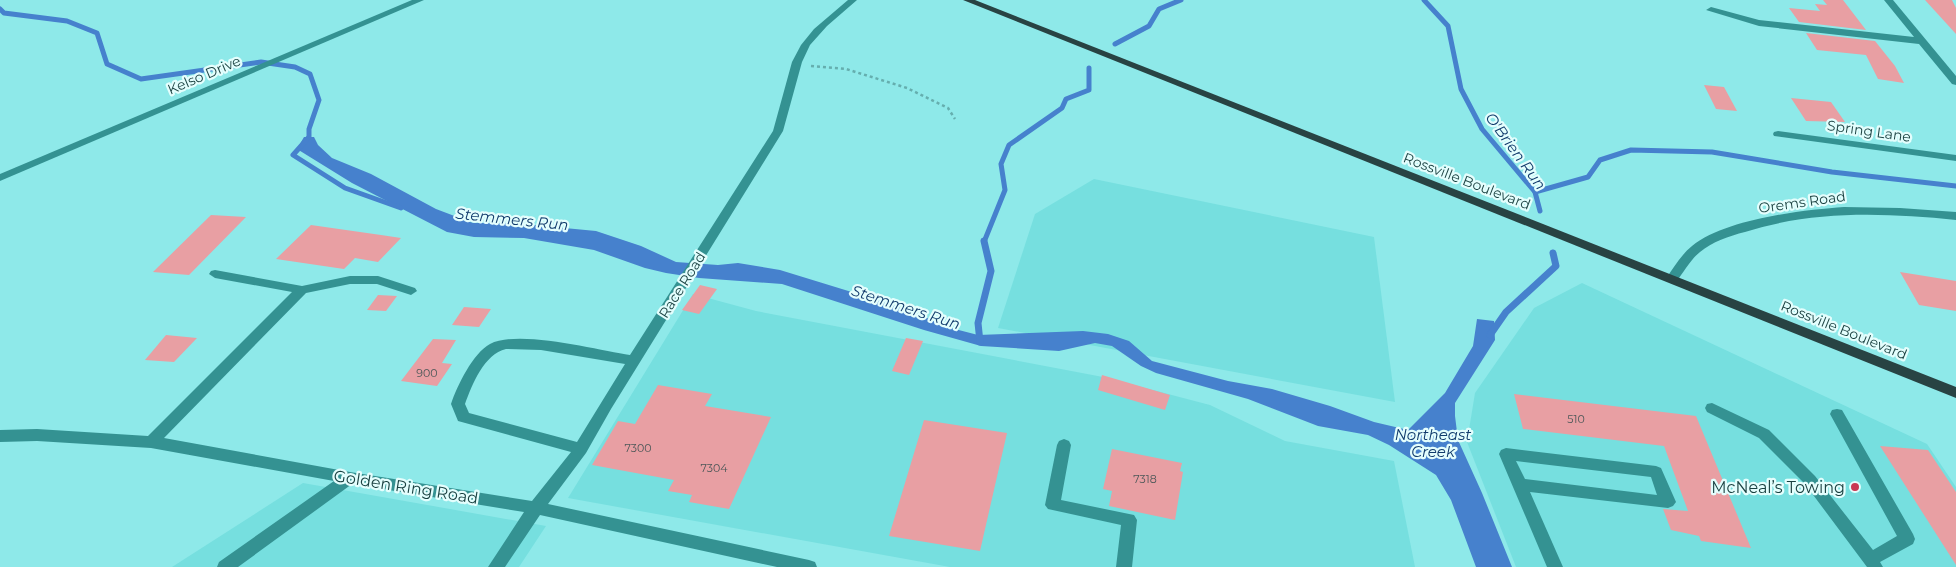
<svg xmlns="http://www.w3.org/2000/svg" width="1956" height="567" viewBox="0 0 1956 567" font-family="Montserrat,sans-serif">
  <rect width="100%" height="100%" fill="#8ee9e9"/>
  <g fill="#76dfdf">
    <polygon points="1094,179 1374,237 1395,402 998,328 1035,214"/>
    <polygon points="1582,283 1927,444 1956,487 1956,567 1516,567 1467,442 1475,393 1534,308"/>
    <polygon points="693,294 756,311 1103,377 1210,405 1285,441 1394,461 1415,567 950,567 568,498"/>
    <polygon points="303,483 546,526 519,567 172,567"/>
  </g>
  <polygon fill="#4681cd" points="304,137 314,137 318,145 332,158 371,174 436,209 473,223 512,223 596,231 641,246 676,262 718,265 738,263 780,270 907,309 947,327 978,335 1083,331 1108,334 1129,341 1152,361 1228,381 1272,389 1330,406 1374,422 1408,430 1445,393 1473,346 1477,319 1494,321 1495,340 1455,403 1455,416 1458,440 1482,493 1512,567 1476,567 1451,500 1436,475 1389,445 1368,435 1318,426 1248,399 1156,373 1141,366 1112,346 1095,343 1059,351 981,346 924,330 782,284 699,278 666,273 645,268 594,250 524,238 474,237 447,232 352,183 297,149"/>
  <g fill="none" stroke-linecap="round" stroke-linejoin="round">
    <g stroke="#4681cd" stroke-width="5">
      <polyline points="1424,0 1448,26 1461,89 1482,129 1535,192 1540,211"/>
      <polyline points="0,9 4,13 67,21 97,33 107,64 141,79 261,62 295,67 310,74 319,100 309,129 309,137 293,155 345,188 401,208"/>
      <polyline points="1115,44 1149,26 1159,9 1181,0"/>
      <polyline points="1535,192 1588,177 1600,160 1631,150 1712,152 1832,172 1956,186"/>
      <polyline points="984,242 1005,190 1001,164 1009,145 1062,108 1066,99 1089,90 1089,68"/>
    </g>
    <g stroke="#4681cd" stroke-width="7">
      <polyline points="1490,335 1506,312 1556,266 1553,253"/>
      <polyline points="980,342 978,323 991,271 984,241"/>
    </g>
  </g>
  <g fill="#e89fa3">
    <polygon points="1823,0 1843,0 1866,30 1799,22 1789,8 1820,11 1815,4 1827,5"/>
    <polygon points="1925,0 1952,0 1956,8 1956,34"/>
    <polygon points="1806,33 1875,41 1895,66 1904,83 1878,79 1866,55 1817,50"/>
    <polygon points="1704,85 1724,87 1737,111 1716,109"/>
    <polygon points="1791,98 1831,102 1845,122 1806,121"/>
    <polygon points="211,215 246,217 189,275 153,272"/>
    <polygon points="311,225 381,235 401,238 378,262 355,258 344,269 276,259"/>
    <polygon points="1900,272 1956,281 1956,311 1919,305"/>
    <polygon points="700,285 717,289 699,314 682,310"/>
    <polygon points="378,295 397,296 386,311 367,310"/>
    <polygon points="464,307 491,309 479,327 452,325"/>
    <polygon points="166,335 197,338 174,362 145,360"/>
    <polygon points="906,338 923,341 909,375 892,371"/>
    <polygon points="433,339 456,340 442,363 452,364 437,386 401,381"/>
    <polygon points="1102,375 1170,395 1165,410 1098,390"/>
    <polygon points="658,385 712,394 705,406 771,417 729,509 689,502 692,495 668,491 674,480 592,465 618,421 635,424"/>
    <polygon points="1514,394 1696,416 1751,548 1701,541 1699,536 1671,530 1663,509 1688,511 1664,446 1523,429"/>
    <polygon points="924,420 1007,433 980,551 889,536"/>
    <polygon points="1880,446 1928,450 1956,492 1956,565"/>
    <polygon points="1112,449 1182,463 1180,471 1183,472 1175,520 1109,506 1112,491 1103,489"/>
  </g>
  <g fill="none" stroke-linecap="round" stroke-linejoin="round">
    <polyline stroke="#65aeae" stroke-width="2.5" stroke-dasharray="3 3" stroke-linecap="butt" points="811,66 846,69 907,88 948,108 955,119"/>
    <g fill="#349292" fill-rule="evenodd">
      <polygon points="412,0 424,0 0,181 0,174"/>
      <path d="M848 0H857L827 26 810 45 802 62 783 131 611 409 586 453 548 504 809 560 815 562 817 567H777L540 515 505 567H488L524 512 352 484 238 567H217L219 562 334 481 151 448 37 441 0 442V430L37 429 148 436 292 292 215 278 209 274 211 271 215 270 302 286 350 276H378L415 288 417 291 411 295 377 284H350L306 293 164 438 350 472 532 501 571 452 458 421 451 404C457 386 473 353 490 344 518 329 598 350 630 355L773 131 792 62 801 45 814 29ZM506 349 541 350 625 364 577 442 469 413 465 404C472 385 484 354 506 349Z"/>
      <polygon points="1884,0 1893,0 1956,76 1956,85 1952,84 1919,44 1759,26 1706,10 1711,7 1759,20 1914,37"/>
      <polygon points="1778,131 1956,155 1956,161 1774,136 1773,134 1774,132"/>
      <path d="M1844 207 1900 208 1956 212V220C1885 213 1814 210 1745 232 1729 236 1712 242 1700 252 1690 260 1684 272 1676 282L1672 283 1666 279C1673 268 1682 254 1692 246 1726 219 1802 210 1844 207Z"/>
      <polygon points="1712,403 1769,430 1815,476 1873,550 1897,536 1830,414 1832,410 1837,409 1842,410 1913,534 1915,539 1913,544 1880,562 1883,567 1867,567 1805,484 1759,438 1707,412 1705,408 1707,404"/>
      <polygon points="1064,439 1069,441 1071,445 1061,500 1134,515 1137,520 1132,567 1116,567 1121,525 1048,509 1045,505 1057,445 1059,441"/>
      <path d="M1506 448 1656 466 1661 468 1676 502 1673 506 1668 508 1530 492 1563 567H1547L1499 454 1501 450ZM1516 461 1651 477 1657 495 1525 479Z"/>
    </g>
    <polygon fill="#284343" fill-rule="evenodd" points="963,0 975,0 1956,387 1956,398"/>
  </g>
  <circle fill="#c93852" stroke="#e4fefd" stroke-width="2" cx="1855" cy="487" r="5"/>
  <g text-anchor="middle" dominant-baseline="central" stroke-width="4.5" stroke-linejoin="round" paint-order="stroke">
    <g font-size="11" fill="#4c5758">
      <text x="427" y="373">900</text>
      <text x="1576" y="419">510</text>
      <text x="638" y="448">7300</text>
      <text x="714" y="468">7304</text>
      <text x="1145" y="479">7318</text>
    </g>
    <g font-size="14" fill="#183f3f" stroke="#e4fefd">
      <text transform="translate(204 75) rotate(-23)">Kelso Drive</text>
      <text transform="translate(1869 131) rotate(8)">Spring Lane</text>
      <text transform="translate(1467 181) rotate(21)">Rossville Boulevard</text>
      <text transform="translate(1802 202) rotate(-8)">Orems Road</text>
      <text transform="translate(682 285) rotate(-58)">Race Road</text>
      <text transform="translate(1844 330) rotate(22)">Rossville Boulevard</text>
    </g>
    <g font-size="15" font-style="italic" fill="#113b6c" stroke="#e4fefd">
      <text transform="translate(1516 151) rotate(54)">O'Brien Run</text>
      <text transform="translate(512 219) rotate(6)">Stemmers Run</text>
      <text transform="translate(906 307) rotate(18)">Stemmers Run</text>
      <text x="1433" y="434">Northeast<tspan x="1433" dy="17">Creek</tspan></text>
    </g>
    <g font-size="16" fill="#183f3f" stroke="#e4fefd">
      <text transform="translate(406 487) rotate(9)">Golden Ring Road</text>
    </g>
    <g font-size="16" fill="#183f3f" stroke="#e4fefd" text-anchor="end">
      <text x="1845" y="487">McNeal’s Towing</text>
    </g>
  </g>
</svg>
